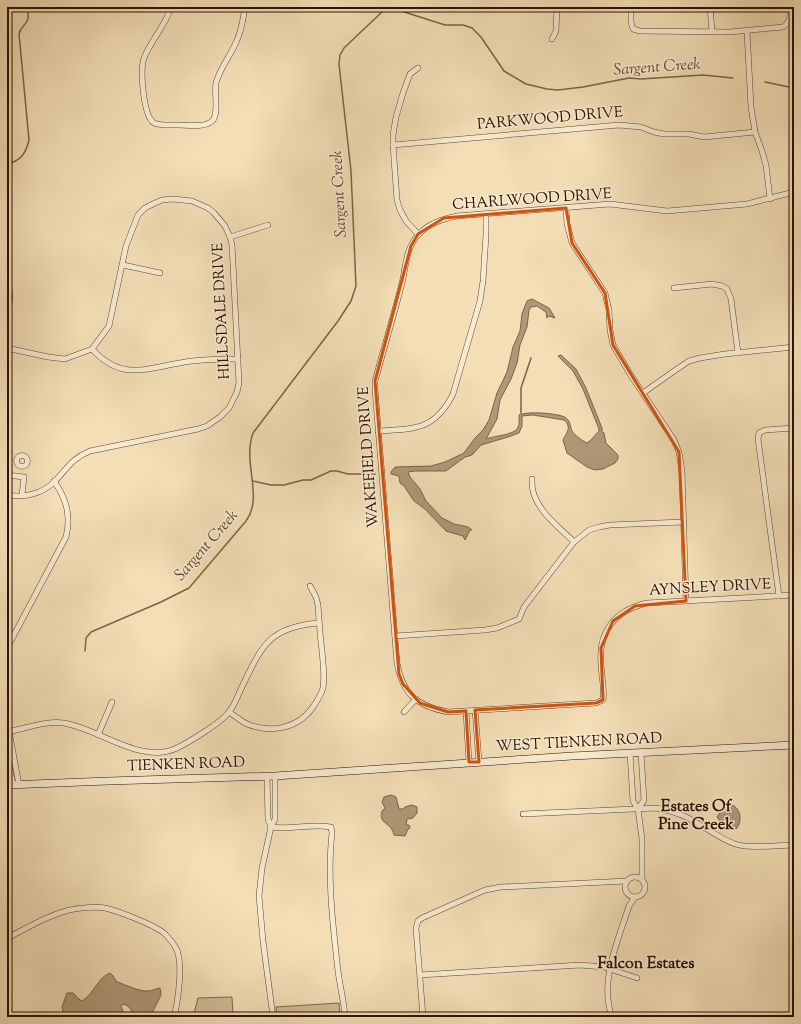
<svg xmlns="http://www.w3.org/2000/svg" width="801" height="1024" viewBox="0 0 801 1024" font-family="'Sorts Mill Goudy',serif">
  <rect width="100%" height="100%" fill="#f3deb6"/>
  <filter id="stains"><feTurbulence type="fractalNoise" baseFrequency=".005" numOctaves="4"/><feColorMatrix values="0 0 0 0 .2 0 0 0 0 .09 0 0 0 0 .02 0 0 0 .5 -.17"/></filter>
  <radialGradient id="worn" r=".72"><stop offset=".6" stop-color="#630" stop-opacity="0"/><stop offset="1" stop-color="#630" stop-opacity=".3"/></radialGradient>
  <g fill="#d1bb97" stroke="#7e664c">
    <polygon points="232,997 233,1017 193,1017 198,998"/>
    <polygon points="339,1003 340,1017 277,1017 276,1007"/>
  </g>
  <g fill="#af9878" stroke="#7b6248">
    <path d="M7 279C13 286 13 295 12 303L7 304Z"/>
    <path d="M532 299 549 308 555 318 549 316 547 318 546 312 537 306 531 307 529 310 527 327 520 345 517 363 511 379 500 400 497 419 486 439C493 436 516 435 518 427 520 424 519 419 519 415 526 411 560 413 566 418 571 422 570 427 572 431 575 436 583 441 587 443L592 439 599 431V429L583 389 573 371 558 356 561 355 576 369 586 388 602 428V432L604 433 606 443 618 455V459L615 463 603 469 595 470 587 467 567 453 563 440C567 432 572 427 564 420L533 415 522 416V426L519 433 508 437 481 445 472 455 465 457 446 471H415L408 472 410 477 420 489 426 501 442 518 454 524 468 527 472 530H470L465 540 463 536 446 531 425 509 414 501 404 486 400 483 399 476 391 474V472L395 467 431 466 445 462 464 453 475 438 483 430 489 420 497 393 507 372 513 347 520 331 522 314 527 301Z"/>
    <path d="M391 795 396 797 399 809H403L405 807 412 805 417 807V813L413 818 407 819 406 825H409L410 828 408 829 405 836 394 835C391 821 378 825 382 811L385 808 382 802 384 797Z"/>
    <path d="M726 804C740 803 744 821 736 829L720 821 717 817Z"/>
    <path d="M110 973C114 975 114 980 118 982 125 985 141 992 148 991 153 991 156 988 160 988L161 995 150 1017H136L129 1007 124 1004 121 1006 125 1017H64L62 1007 67 993H73L80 1000 82 1001C94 994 97 978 110 973Z"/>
  </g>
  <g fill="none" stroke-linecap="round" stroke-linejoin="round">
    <g stroke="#7b6248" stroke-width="1.5">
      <polyline points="765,82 794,88"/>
      <path d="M7 164C21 161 26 153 29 140L19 34C21 23 33 25 26 7"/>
      <polyline points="521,413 521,388 531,358"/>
      <polyline points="253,481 271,485 284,485 303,480 311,480 331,471 337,471 348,474 375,474"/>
      <path d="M85 651 86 638 91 632 161 602 189 588 246 521C264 497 242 463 253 433L338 321 351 301 356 286 351 171 339 64 340 55 344 48 383 11 391 9 398 10 445 25H463L472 28 481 37 504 71 526 84 547 89 558 90 583 87 629 78 641 79 703 75 733 78"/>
    </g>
    <g stroke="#5e442e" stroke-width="6">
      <g id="street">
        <path d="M171 7C165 27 151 40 144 58 140 70 143 116 154 123 161 126 171 125 178 125 188 125 207 128 213 120 219 113 214 93 216 83 221 65 231 56 237 40 242 30 243 18 245 7"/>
        <path d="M631 7V22L633 29 640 31 730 32 783 27C791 22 790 16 790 7"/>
        <polyline points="710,7 712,31"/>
        <polyline points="747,31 751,107 755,132 762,151 766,165 770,199"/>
        <polyline points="552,39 556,31 557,7"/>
        <polyline points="418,68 410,74 403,93 396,117 393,135 393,145 397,200 400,210 406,221 418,234"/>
        <polyline points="393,145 619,125 641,127 654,132 664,134 689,134 704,137 755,132"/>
        <path d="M794 192 747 204 667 211 610 204 457 216C443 219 429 223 419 234 406 247 406 266 402 283 394 315 384 348 375 381V389L397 663C403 695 417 706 448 712L596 703 603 700C605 688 601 675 601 663 598 631 616 610 647 603L794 595"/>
        <polyline points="566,208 567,224 572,243 605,293 609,310 610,330 613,345 630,374 674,440 679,452 682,471 686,601"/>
        <polyline points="230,237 268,225"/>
        <polyline points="123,265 160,273"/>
        <polyline points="674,288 712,284 722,286 727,289 731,299 738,353"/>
        <path d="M7 348 48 357 65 359 92 349 109 326 126 246 138 215 145 208 155 203 162 200 173 199 192 201 208 208 214 213 225 226 230 237 232 245 239 383 237 392 229 408 220 417 207 426 198 429 90 451C71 459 68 468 54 482 42 494 24 498 7 495"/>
        <path d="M92 349C122 382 147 368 185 362 202 359 220 359 238 359"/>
        <polyline points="643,393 677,369 689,361 700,358 725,354 794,347"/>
        <path d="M378 431C415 429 435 430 453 394L480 301 483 281 486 235V214"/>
        <circle cx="22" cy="461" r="5.5"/>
        <polyline points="7,475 24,477 22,495"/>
        <path d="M532 479C532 483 532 487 533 491 538 512 560 528 574 542"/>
        <polyline points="779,596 758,439 759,433 765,430 794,428"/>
        <polyline points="395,636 485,630 497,628 519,619 524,607 574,542 589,530 599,527 610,525 683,522"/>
        <path d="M7 648 66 537C71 516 67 500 54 481"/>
        <polyline points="475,710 479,762"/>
        <polyline points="466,711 469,762"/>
        <path d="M229 712C235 716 241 721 247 724 271 734 299 728 313 707 317 701 321 695 323 688 325 676 323 663 322 651 320 636 319 620 318 605L316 597 310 586"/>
        <polyline points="404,712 416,699"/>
        <polyline points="7,720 19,785"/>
        <path d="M7 732C23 729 48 720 64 723 100 729 141 765 177 748 189 742 221 723 229 712 234 706 237 698 240 691 261 648 267 627 319 623"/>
        <polyline points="98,735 112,702"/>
        <polyline points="630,753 633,801 638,809 642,839 642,879"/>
        <polyline points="7,754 13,785"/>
        <polyline points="267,776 268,819 271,827"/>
        <polyline points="638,809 644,800 641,753"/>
        <path d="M523 814 656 808C667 810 676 812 686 817 703 825 718 838 735 844 749 849 778 845 794 845"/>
        <path d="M271 827C292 830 313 823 331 827L332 833C327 878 333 926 338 971 340 987 344 1001 345 1017"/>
        <circle cx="635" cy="887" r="10"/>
        <path d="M7 938C27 928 52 913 74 909 84 908 95 906 105 908 118 911 158 926 166 935 170 939 175 946 177 950 183 966 178 1001 174 1017"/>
        <polyline points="420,975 580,965 604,967 637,978"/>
        <polyline points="273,1017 263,941 259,896 262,868 271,827 275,819 275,776"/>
        <polyline points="423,1017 416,928 418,921 422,918 485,890 501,887 627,881"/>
        <path d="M612 1017C599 981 618 941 629 906L635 897"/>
      </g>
    </g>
    <g stroke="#2c1100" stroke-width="8">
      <polyline id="secondary" points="7,785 108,781 275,776 572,756 794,745"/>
    </g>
    <use href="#street" stroke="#f7ead0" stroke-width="5"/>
    <use href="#secondary" stroke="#f7ead0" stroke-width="7"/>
  </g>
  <path fill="none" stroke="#d5520b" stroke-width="3" stroke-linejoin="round" d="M566 208 572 243 605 293 613 345 679 452 686 601 635 606 613 621 601 648 603 700 596 703 475 710 479 762H469L466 711 448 712 420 703 403 684 399 674 375 381 411 246 418 234 444 218Z"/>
  <g text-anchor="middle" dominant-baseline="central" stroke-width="3" stroke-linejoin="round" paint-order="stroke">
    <g font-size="15" fill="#2c1100" stroke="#f7ead0">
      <text transform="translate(550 119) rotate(-5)">PARKWOOD DRIVE</text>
      <text transform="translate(532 200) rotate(-4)">CHARLWOOD DRIVE</text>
      <text transform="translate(222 311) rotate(-93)">HILLSDALE DRIVE</text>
      <text transform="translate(369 457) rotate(-94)">WAKEFIELD DRIVE</text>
      <text transform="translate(710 588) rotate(-3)">AYNSLEY DRIVE</text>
      <text transform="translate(579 743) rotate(-3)">WEST TIENKEN ROAD</text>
      <text transform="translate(186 765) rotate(-2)">TIENKEN ROAD</text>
    </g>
    <g font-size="16" font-style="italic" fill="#604730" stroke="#f7ead0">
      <text transform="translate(657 68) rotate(-4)">Sargent Creek</text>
      <text transform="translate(340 194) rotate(-93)">Sargent Creek</text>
      <text transform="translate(207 546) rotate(-49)">Sargent Creek</text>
    </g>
    <g font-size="16" font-weight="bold" fill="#2c1100" stroke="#f7ead0">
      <text x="696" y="807">Estates Of<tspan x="696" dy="18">Pine Creek</tspan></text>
      <text x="646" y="964">Falcon Estates</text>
    </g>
  </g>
  <rect width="801" height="1024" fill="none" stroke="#f3deb6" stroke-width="24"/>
  <rect x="8" y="8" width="785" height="1008" fill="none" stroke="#2c1100" stroke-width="2"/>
  <rect x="12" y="12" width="777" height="1000" fill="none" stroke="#2c1100"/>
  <rect width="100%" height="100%" filter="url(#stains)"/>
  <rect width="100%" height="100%" fill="url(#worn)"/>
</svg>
